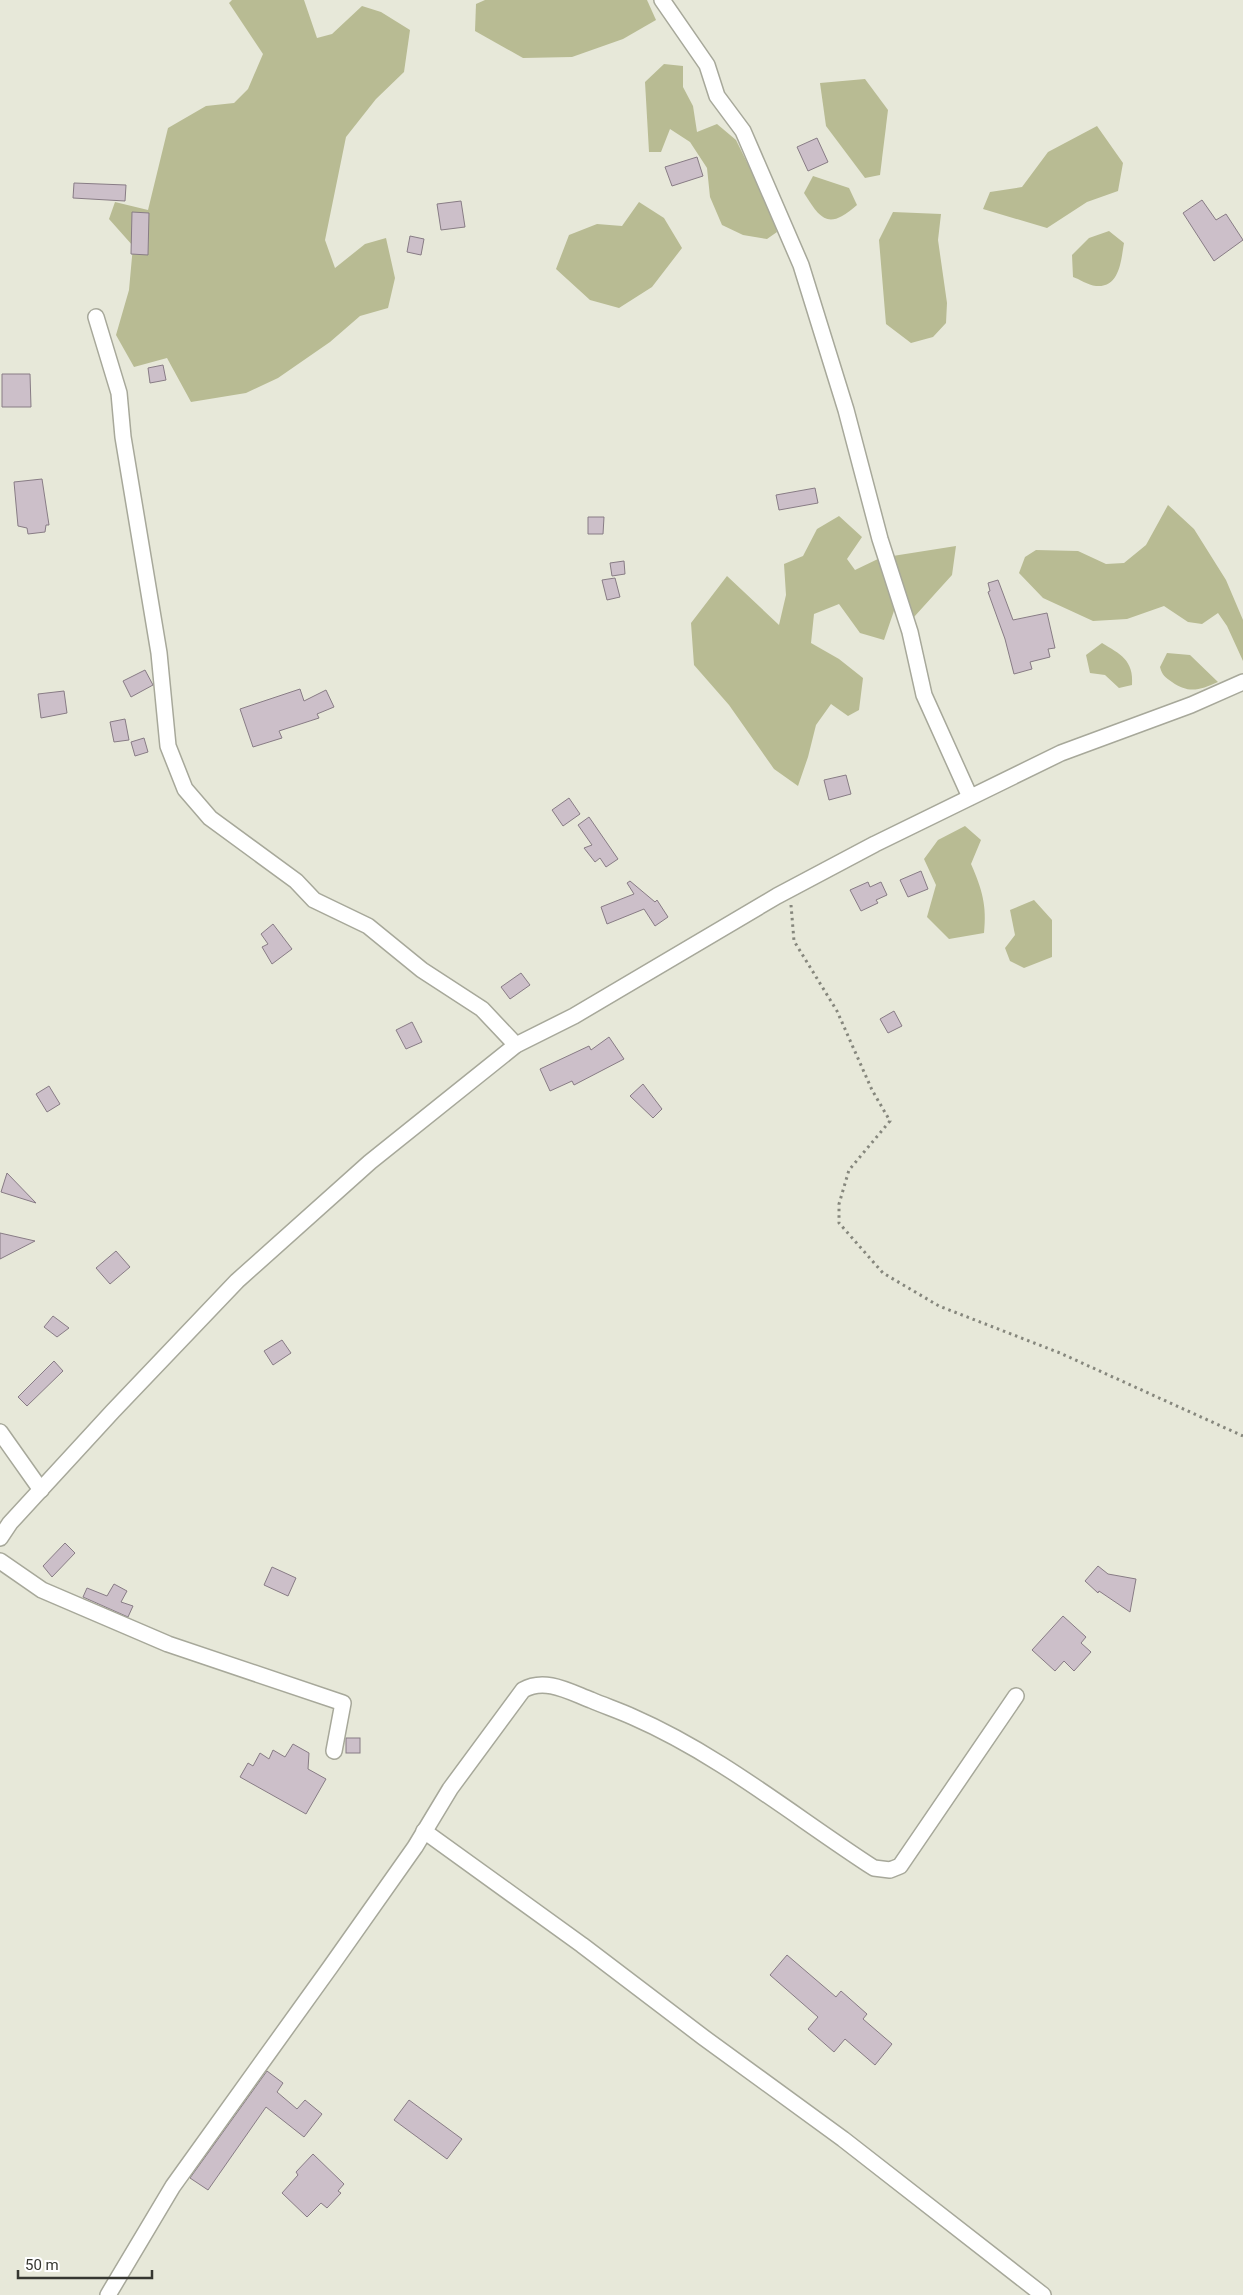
<svg xmlns="http://www.w3.org/2000/svg" width="1243" height="2295" viewBox="0 0 1243 2295" font-family="Roboto,sans-serif">
  <rect width="100%" height="100%" fill="#e7e8d9"/>
  <g fill="#b8bb93">
    <polygon points="232,0 304,0 317,38 332,34 362,6 381,12 410,30 404,72 376,99 346,137 325,240 335,268 365,244 386,238 395,278 388,308 360,316 330,342 278,378 246,393 191,402 167,358 134,367 116,335 129,290 133,246 109,219 115,202 148,210 168,128 206,106 234,103 248,89 263,54 229,3"/>
    <polygon points="485,0 647,0 656,20 623,39 572,57 523,58 475,31 476,4"/>
    <polygon points="664,64 683,66 683,87 693,106 697,132 717,124 736,140 772,213 777,232 767,239 743,235 722,225 710,197 707,168 690,142 670,129 661,152 649,152 645,82"/>
    <polygon points="865,79 888,110 880,175 865,178 826,126 820,83"/>
    <polygon points="1097,126 1123,163 1118,191 1087,202 1047,228 983,209 990,192 1022,187 1048,152"/>
    <path d="M813 176 849 188 857 205C829 229 822 222 804 193Z"/>
    <polygon points="639,202 664,218 682,248 652,287 619,308 590,300 556,269 569,235 597,224 622,226"/>
    <polygon points="893,212 941,214 938,240 947,303 946,323 933,337 911,343 886,324 879,240"/>
    <path d="M1109 231 1124 243C1121 260 1120 288 1096 286 1088 285 1079 279 1073 277L1072 255 1089 238Z"/>
    <polygon points="1168,505 1194,529 1226,580 1243,620 1243,661 1227,626 1218,613 1202,624 1188,622 1164,606 1127,619 1093,621 1043,598 1019,573 1025,557 1036,550 1078,551 1106,564 1124,563 1146,545"/>
    <polygon points="839,516 862,537 847,559 855,570 880,558 956,546 952,575 914,617 896,605 884,640 860,633 839,604 814,614 811,643 839,659 863,678 859,710 848,716 831,704 816,725 808,757 798,786 774,769 729,705 694,665 691,623 727,576 779,625 786,595 784,564 803,556 817,529"/>
    <path d="M1102 643C1120 654 1134 660 1132 685L1119 688 1105 675 1090 673 1086 655Z"/>
    <path d="M1167 653 1190 655 1218 682C1200 690 1189 694 1172 682 1165 677 1162 675 1160 667Z"/>
    <path d="M965 826 981 840 971 864C982 889 987 905 984 933L949 939 927 917 936 885 924 859 938 840Z"/>
    <polygon points="1034,900 1052,920 1052,957 1024,968 1010,961 1005,948 1015,935 1010,910"/>
  </g>
  <g fill="#ccbfc9" stroke="#887c85">
    <polygon points="817,138 828,162 808,171 797,147"/>
    <polygon points="697,157 703,176 672,186 665,167"/>
    <polygon points="74,183 126,185 125,201 73,198"/>
    <polygon points="1202,200 1216,220 1226,214 1243,240 1214,261 1183,213"/>
    <polygon points="461,201 465,227 441,230 437,204"/>
    <polygon points="132,212 149,213 148,255 131,254"/>
    <polygon points="410,236 424,239 421,255 407,252"/>
    <polygon points="163,365 166,380 150,383 148,368"/>
    <polygon points="2,374 30,374 31,407 2,407"/>
    <polygon points="42,479 49,525 46,525 45,532 28,534 27,528 18,526 14,482"/>
    <polygon points="815,488 818,503 779,510 776,495"/>
    <polygon points="588,517 604,517 603,534 588,534"/>
    <polygon points="624,561 625,574 612,576 610,563"/>
    <polygon points="615,578 620,597 607,600 602,580"/>
    <polygon points="998,580 1013,620 1047,613 1055,648 1048,649 1050,657 1030,662 1032,669 1014,674 1005,639 988,592 990,591 988,583"/>
    <polygon points="145,670 153,685 131,697 123,681"/>
    <polygon points="300,689 304,701 326,690 334,707 317,714 319,718 279,731 282,738 253,747 240,709"/>
    <polygon points="64,691 67,713 41,718 38,694"/>
    <polygon points="125,719 129,740 114,742 110,722"/>
    <polygon points="144,738 148,752 135,756 131,742"/>
    <polygon points="846,775 851,794 829,800 824,780"/>
    <polygon points="569,798 580,814 563,826 552,810"/>
    <polygon points="589,817 618,859 606,867 600,858 595,862 584,848 592,845 578,825"/>
    <polygon points="921,871 928,889 908,897 900,880"/>
    <polygon points="630,881 655,902 657,900 668,917 655,926 644,909 607,924 601,907 634,894 627,883"/>
    <polygon points="868,882 870,887 881,882 887,895 876,900 878,903 861,911 850,890"/>
    <polygon points="273,924 292,949 272,964 262,947 268,944 261,934"/>
    <polygon points="521,973 530,985 510,999 501,987"/>
    <polygon points="894,1011 902,1026 888,1033 880,1019"/>
    <polygon points="412,1022 422,1042 406,1049 396,1030"/>
    <polygon points="609,1037 624,1059 574,1085 572,1081 550,1091 540,1069 589,1046 591,1050"/>
    <polygon points="643,1084 662,1109 653,1118 630,1096"/>
    <polygon points="49,1086 60,1104 47,1112 36,1094"/>
    <polygon points="7,1173 36,1203 1,1192"/>
    <polygon points="0,1233 35,1241 0,1259"/>
    <polygon points="116,1251 130,1267 110,1284 96,1268"/>
    <polygon points="53,1316 69,1328 57,1337 44,1327"/>
    <polygon points="282,1340 291,1353 273,1365 264,1351"/>
    <polygon points="54,1361 63,1371 27,1406 18,1397"/>
    <polygon points="65,1543 75,1553 52,1577 43,1566"/>
    <polygon points="1098,1566 1108,1574 1136,1579 1130,1612 1099,1591 1098,1593 1085,1581"/>
    <polygon points="272,1567 296,1578 288,1596 264,1585"/>
    <polygon points="114,1584 127,1591 121,1602 133,1606 128,1617 83,1597 87,1588 107,1596"/>
    <polygon points="1063,1616 1086,1637 1081,1643 1091,1652 1074,1671 1064,1661 1055,1671 1032,1650"/>
    <rect x="346" y="1738" width="14" height="15"/>
    <polygon points="293,1744 309,1753 308,1769 326,1779 306,1814 240,1777 248,1763 253,1766 260,1753 269,1759 273,1750 285,1757"/>
    <polygon points="787,1955 836,1997 841,1991 867,2014 863,2019 892,2044 875,2065 845,2039 834,2052 808,2029 818,2017 770,1975"/>
    <polygon points="267,2071 283,2083 277,2092 297,2109 305,2100 322,2114 304,2137 266,2107 208,2190 190,2178"/>
    <polygon points="409,2100 462,2139 447,2159 394,2120"/>
    <polygon points="313,2154 344,2184 338,2191 341,2193 327,2208 321,2203 307,2217 282,2193 298,2175 296,2172"/>
  </g>
  <g fill="none" stroke-linecap="round" stroke-linejoin="round">
    <g stroke="#a7a89a" stroke-width="18">
      <g id="street">
        <polyline points="662,0 707,65 717,96 743,131 801,265 846,410 880,539 910,632 924,695 970,797"/>
        <polyline points="96,317 119,393 123,437 159,653 168,746 185,789 210,818 296,881 314,900 368,926 422,970 482,1009 516,1045"/>
        <polyline points="0,1432 41,1490"/>
        <polyline points="0,1538 10,1523 113,1411 237,1281 370,1162 516,1045 574,1016 777,896 875,844 1061,753 1191,705 1243,682"/>
        <polyline points="0,1561 42,1590 168,1644 343,1703 334,1751"/>
        <polyline points="424,1831 582,1945 703,2037 843,2139 1043,2295"/>
        <path d="M108 2295 173 2186 331 1966 415 1847 450 1789 523 1690C545 1677 570 1692 591 1700 605 1706 620 1711 633 1717 720 1755 795 1817 874 1868L890 1870 900 1866 1016 1696"/>
      </g>
    </g>
    <polyline stroke="#86877d" stroke-width="3" stroke-dasharray="2.5 4" stroke-linecap="butt" points="791,905 794,941 837,1011 872,1090 890,1121 849,1170 839,1204 839,1223 883,1273 939,1306 1060,1353 1243,1436"/>
    <use href="#street" stroke="#fff" stroke-width="15"/>
  </g>
  <path d="M18 2270v8h134v-8" fill="none" stroke="#363731" stroke-width="2.5"/>
  <text x="25" y="2270" font-size="15" fill="#363731" stroke="#ffffff" stroke-width="4" paint-order="stroke">50 m</text>
</svg>
